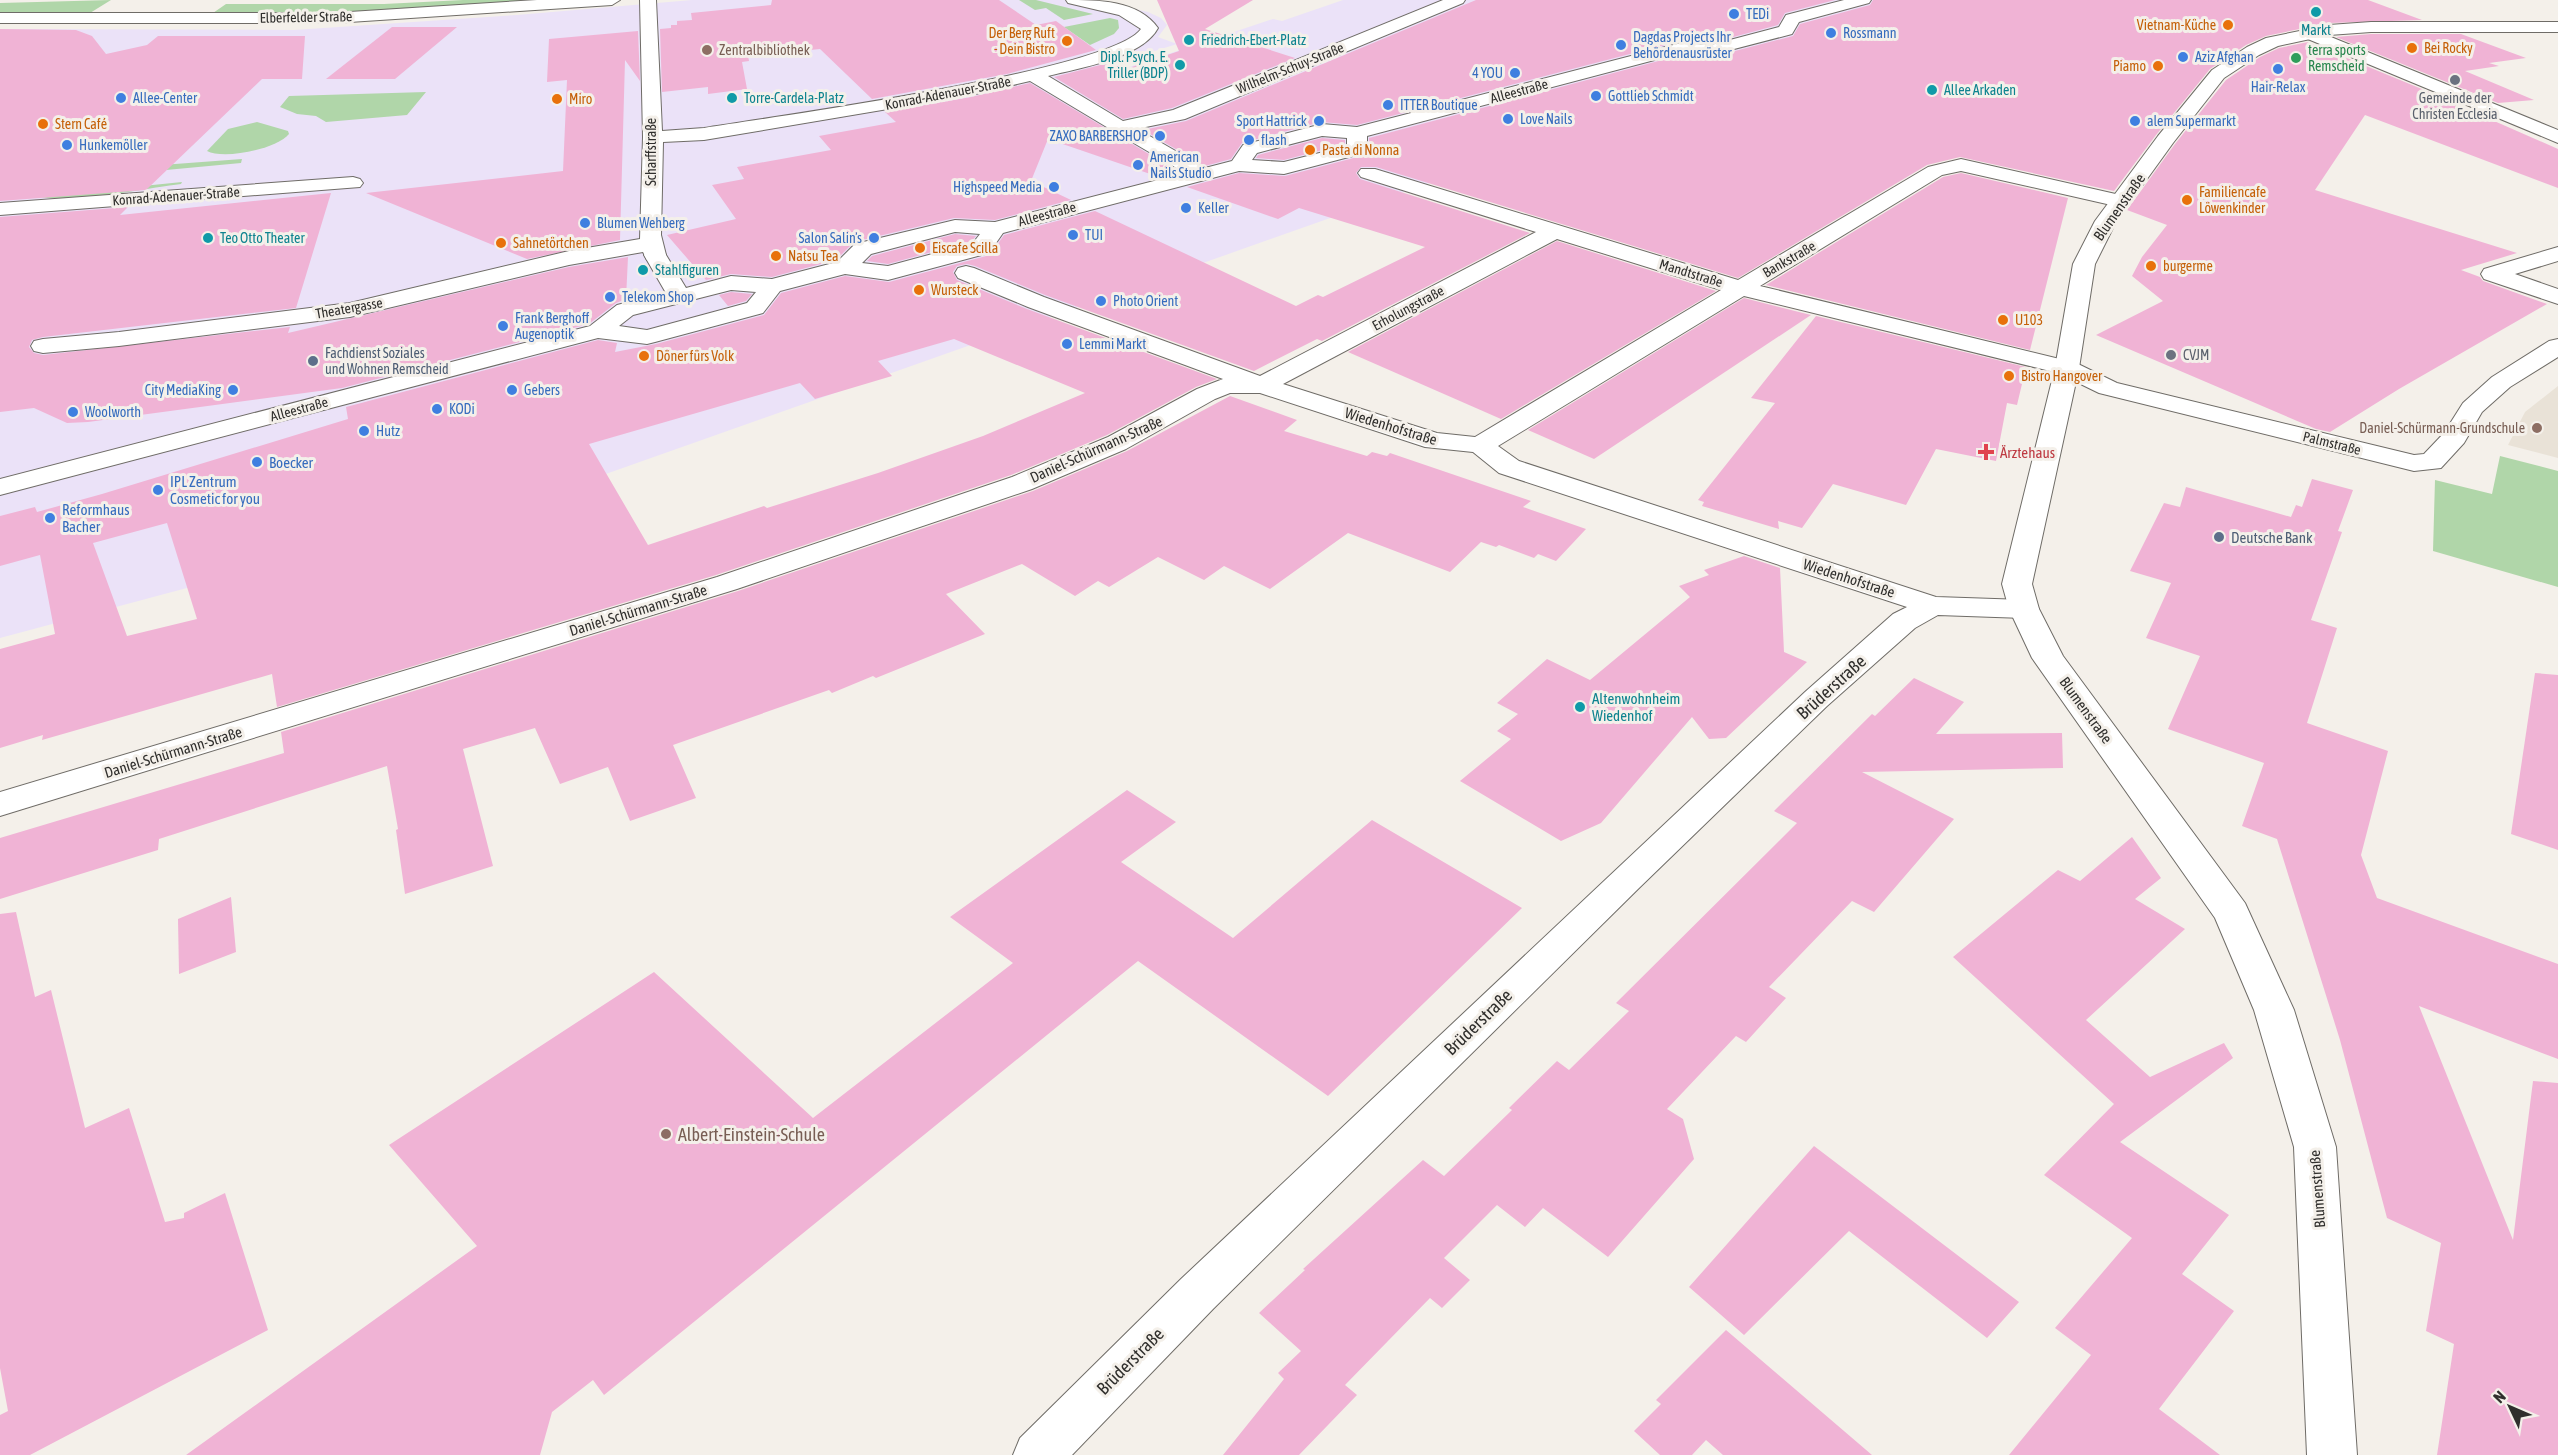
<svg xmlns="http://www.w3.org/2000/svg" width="2558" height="1455" viewBox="0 0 2558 1455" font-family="'Asap Condensed',sans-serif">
  <rect width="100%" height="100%" fill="#f4f0ea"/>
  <polygon fill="#ebe2f8" points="692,0 1095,0 1148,12 1161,18 1167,25 1158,37 1177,44 1072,77 1111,73 1273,19 1282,21 1343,0 2189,0 1452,175 586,481 0,638 0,29 294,30 517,15"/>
  <polygon fill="#e9e2d7" points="2558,386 2558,458 2508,445 2525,412"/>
  <g fill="#b0d6a9">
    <polygon points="111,0 90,13 0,12 0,3"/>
    <polygon points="463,0 571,0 375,11 213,13 226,4 384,4"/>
    <polygon points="1019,0 1036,0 1093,14 1064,20 1046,8 1035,10"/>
    <polygon points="1110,18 1118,20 1119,28 1114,34 1090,45 1064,27"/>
    <polygon points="426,92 407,115 326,122 316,116 297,114 280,107 289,96"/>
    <path d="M257 122 288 131 289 134C277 149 224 160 207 151L228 129Z"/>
    <path d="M242 159 241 163 134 173 104 190 182 182 181 184C147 188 67 205 37 196L135 167Z"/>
    <polygon points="2500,456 2558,471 2558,587 2433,551 2435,480 2492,494"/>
  </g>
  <g fill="#f0b3d5" fill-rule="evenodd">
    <polygon points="772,0 999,0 1036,25 1056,21 1096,50 1007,74 872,99 820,49 748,56 749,61 742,62 747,89 708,94 708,87 662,92 660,29 671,28 671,25 677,25 677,21 692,20 691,13 771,5"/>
    <polygon points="1157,0 1253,0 1205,29 1295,58 1172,108 1123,119 1054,77 1112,62 1123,70 1179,51"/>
    <polygon points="1476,0 1835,0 1785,13 1778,25 1711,43 1680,41 1357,125 1321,122 1242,143 1231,159 1205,166 1143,130 1186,121"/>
    <path d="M1873 0H2368L2422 20 2329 23 2266 36 2246 45 2210 69 2156 135 2114 191 1960 157 1927 165 1738 278 1376 167H1361L1356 173 1360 179 1530 233 1322 341 1317 339 1254 371 1045 295 975 266 967 264 957 266 953 272 957 280 1027 309 1217 379 1196 387 1107 435 1011 475 716 575 277 707 272 674 42 740 43 735 0 748V649L55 634 40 555 0 566V516L35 507 37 512 102 494 348 419 346 407 598 340 617 343 615 352 656 344 764 315 781 293 845 276 889 282 990 255 1004 235 1095 211 1296 306 1318 295 1323 297 1425 247 1299 208 1278 219 1187 187 1239 173 1285 176 1365 155 1369 149V138L1681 55 1712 57 1793 36 1800 24 1870 5ZM954 339 1085 393 983 436 878 473 767 508 764 506 648 545 589 444 800 383 815 399 892 376 878 361ZM167 523 197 619 127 636 93 543Z"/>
    <polygon points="392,27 457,27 395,79 326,79"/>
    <polygon points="0,29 76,30 92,36 106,54 147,45 158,36 305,36 302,79 262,79 146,190 0,201"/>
    <polygon points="638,31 640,81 625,60 620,240 527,259 366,193 563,171 567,80 547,82 549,39"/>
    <polygon points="2371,34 2461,34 2526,58 2489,63 2499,66 2465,71 2534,100 2498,103 2336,37"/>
    <polygon points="2308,42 2463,106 2460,106 2558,149 2558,188 2365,115 2315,190 2517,253 2461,270 2480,277 2483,281 2547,304 2399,389 2330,432 2316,429 2096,335 2163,301 2132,276 2142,257 2167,225 2127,210 2175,144 2226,80 2260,57 2279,48"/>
    <polygon points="1030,83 1179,172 1159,177 1048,139 1031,181 1071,200 995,220 954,218 854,242 836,260 772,277 731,274 706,280 667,235 736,219 712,185 744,179 737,167 831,150 819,136 896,122 885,112 971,97"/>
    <polygon points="1322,138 1345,140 1345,144 1284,160 1256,158 1258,155"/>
    <polygon points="1961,173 2068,198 2030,350 1766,285 1943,177"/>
    <polygon points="331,193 296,308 43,337 32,340 29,347 34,353 43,355 290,327 288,333 569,267 628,257 626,299 616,303 589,324 342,388 88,422 67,423 34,408 0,412 0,217 128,207 120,215"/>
    <polygon points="955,234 976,236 972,241 888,264 867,261 872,256"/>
    <polygon points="1557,241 1716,291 1501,419 1348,352"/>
    <polygon points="731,292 752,294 746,301 728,306 719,295"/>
    <polygon points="1744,298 1811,315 1594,459 1528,430"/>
    <polygon points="1816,316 2026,367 2017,405 2007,403 1996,461 1936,449 1906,505 1833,484 1802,528 1778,521 1779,529 1702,506 1704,502 1698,500 1775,403 1751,398"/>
    <polygon points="1230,396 1297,420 1284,431 1367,456 1372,452 1387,456 1390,453 1531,501 1523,507 1586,529 1556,561 1538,554 1534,558 1499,545 1496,547 1481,542 1450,572 1348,533 1270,589 1224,566 1204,580 1158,557 1109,587 1098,581 1075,596 1022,564 946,594 985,634 876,678 873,676 832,693 829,690 673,745 696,798 630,821 608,767 560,784 535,728 463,749 493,866 405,894 396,830 398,829 387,766 159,839 158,850 0,899 0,838 284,753 281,732 738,591 1033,491 1127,451"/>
    <polygon points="2312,479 2353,490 2338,531 2342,532 2311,620 2337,628 2307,723 2388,751 2361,855 2377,898 2558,964 2558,1059 2419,1006 2513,1240 2533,1081 2558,1083 2558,1455 2437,1455 2454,1344 2426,1331 2441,1243 2387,1218 2340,1040 2277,839 2242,826 2264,763 2168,729 2200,656 2146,638 2171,583 2130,571 2164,503 2180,507 2186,487 2291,517 2296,505 2302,507"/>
    <polygon points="1744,556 1780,568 1784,652 1807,662 1726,738 1709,739 1692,717 1601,823 1561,841 1460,781 1511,739 1497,731 1518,714 1497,703 1547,659 1590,680 1690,597 1679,586 1709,575 1704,570"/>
    <polygon points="2535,673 2558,675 2558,850 2511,834"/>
    <polygon points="1914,678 1964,702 1936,734 2062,733 2063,768 1862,772 1954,819 1874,912 1852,901 1769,987 1786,998 1746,1042 1736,1036 1667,1109 1683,1119 1694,1159 1608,1257 1543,1208 1525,1227 1497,1205 1444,1258 1470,1280 1442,1308 1430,1298 1345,1385 1357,1395 1299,1455 1223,1455 1284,1379 1278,1373 1301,1351 1259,1313 1305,1270 1303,1269 1423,1160 1444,1176 1512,1110 1509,1108 1557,1061 1569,1070 1629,1011 1616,1003 1797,823 1774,811 1872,714 1875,716"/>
    <polygon points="1127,790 1176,822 1121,862 1233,938 1372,820 1522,908 1328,1096 1138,961 604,1395 593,1380 552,1412 540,1455 186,1455 477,1246 389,1145 654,972 813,1118 1013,963 950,917"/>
    <polygon points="2132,837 2161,878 2135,899 2185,929 2086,1020 2150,1077 2224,1043 2233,1058 2120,1142 2229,1215 2182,1274 2234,1311 2159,1409 2220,1455 2009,1455 2091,1355 2055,1328 2132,1238 2044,1175 2114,1104 1953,957 2058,870 2080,881"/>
    <polygon points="231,897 236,952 179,974 178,919"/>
    <polygon points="16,912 35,997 51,990 85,1128 129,1108 165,1222 184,1218 184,1213 225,1193 268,1330 30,1455 0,1455 0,1415 8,1411 0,1368 0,914"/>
    <polygon points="1814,1146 2019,1302 1987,1338 1849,1231 1744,1335 1689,1287"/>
    <polygon points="1726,1330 1872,1455 1723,1455 1706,1440 1692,1455 1660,1455 1634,1431 1661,1404 1656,1400"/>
  </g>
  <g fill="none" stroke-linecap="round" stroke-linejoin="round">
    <g stroke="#6f6c67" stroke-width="2">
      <g id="pedestrian">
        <path d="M1844 0H1871L1869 3 1799 22 1792 34 1711 55 1681 53 1367 136V149L1364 153 1284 174 1239 171 1003 233 989 253 888 280 845 274 780 291 763 313 655 342 647 344 598 338 0 495V479L590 326 617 305 666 293 644 255 647 250 655 248 663 250 686 288 731 276 772 279 837 262 855 244 955 220 995 222 1185 173 1120 135 1117 131 1120 127H1134L1205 168 1232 161 1243 145 1322 124 1357 127 1681 43 1711 45 1779 27 1786 15ZM1322 136 1347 138V146L1284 162 1252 160 1257 153ZM955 232 980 234 973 243 888 266 862 263 871 254ZM731 290 756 292 747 303 647 330 619 326 633 315Z"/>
        <polygon points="353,177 360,179 363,183 360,187 0,215 0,203"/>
      </g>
    </g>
    <g stroke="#6f6c67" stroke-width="2">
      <g id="minor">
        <path d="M640 0H656L662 131 704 128C772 117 1111 71 1141 29L1119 15 1068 3 1066 0C1098 0 1138 0 1158 28 1142 58 1080 68 1048 76L1123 121 1173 110 1443 0H1465L1463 3 1185 119 1136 129 1134 135H1120L1030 81 971 95 704 140 663 142 661 235 666 255 663 260 655 262 647 260 643 252 569 265 350 317 119 346 43 353 34 351 31 346 34 341 43 339 119 332 350 303 569 251 640 239 643 137Z"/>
        <polygon points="2309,28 2558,130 2558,143 2303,37 2301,33 2303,29"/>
        <path d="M1961 159 2120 195 2127 197 2130 201 2127 205 2120 207 1961 171 1942 175 1760 286 2076 363 2117 383 2414 455 2424 454 2444 433 2463 403 2492 377 2549 341 2558 339V357L2510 387 2482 412 2464 443 2441 468 2414 471 2099 393 2058 373 1744 296 1498 446 1519 461 1936 597 2024 600 2035 603 2039 609 2035 615 2024 618 1938 615 1915 628 1827 706 1639 888 1213 1309 1072 1455H1013L1020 1438 1181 1279 1805 692 1893 614 1907 607 1499 473 1473 452 1425 447 1260 393H1230L1215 399 1126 449 1032 489 737 589 0 816V792L717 577 1012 477 1108 437 1197 389 1223 379 1028 307 958 278 955 273 958 268 966 266 974 268 1044 297 1260 376 1536 232 1361 177 1358 173 1361 169H1375L1738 280 1928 167ZM1557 239 1721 290 1475 437 1437 433 1283 384Z"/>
        <polygon points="2558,247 2558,261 2515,274 2558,289 2558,304 2484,279 2481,274 2484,269"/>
      </g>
    </g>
    <g stroke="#6f6c67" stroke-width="2">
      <polygon id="tertiary" points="2371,22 2558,22 2558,32 2371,32 2329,35 2278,46 2259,55 2224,78 2173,143 2116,222 2095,264 2079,368 2032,584 2039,609 2063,656 2245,903 2294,1010 2336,1147 2357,1455 2307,1455 2294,1147 2254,1010 2215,918 2032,658 2009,609 2002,584 2055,368 2073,264 2095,221 2158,136 2212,70 2247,47 2266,38 2329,25"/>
    </g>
    <g stroke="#6f6c67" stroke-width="2">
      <polygon id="secondary" points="537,0 620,0 612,5 334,23 0,23 0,13 334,13"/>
    </g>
    <use href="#pedestrian" fill="#fff" fill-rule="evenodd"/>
    <use href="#minor" fill="#fff" fill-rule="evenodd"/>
    <use href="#tertiary" fill="#fff" fill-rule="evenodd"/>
    <use href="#secondary" fill="#fff" fill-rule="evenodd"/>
  </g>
  <g fill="#0f9aa8" stroke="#f4f0ea" stroke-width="2">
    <circle cx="2316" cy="12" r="6"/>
    <circle cx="1189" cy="40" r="6"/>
    <circle cx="1180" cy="65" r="6"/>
    <circle cx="1932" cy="90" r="6"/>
    <circle cx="732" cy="98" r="6"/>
    <circle cx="208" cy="238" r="6"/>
    <circle cx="643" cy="270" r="6"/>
    <circle cx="1580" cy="707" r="6"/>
  </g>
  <g fill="#3f7fe0" stroke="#f4f0ea" stroke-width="2">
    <circle cx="1734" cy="14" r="6"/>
    <circle cx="1831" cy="33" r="6"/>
    <circle cx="1621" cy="45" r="6"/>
    <circle cx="2183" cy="57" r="6"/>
    <circle cx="2278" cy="69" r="6"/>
    <circle cx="1515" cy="73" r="6"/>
    <circle cx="1596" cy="96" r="6"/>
    <circle cx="121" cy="98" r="6"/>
    <circle cx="1388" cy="105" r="6"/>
    <circle cx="1508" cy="119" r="6"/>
    <circle cx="1319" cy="121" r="6"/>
    <circle cx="2135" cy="121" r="6"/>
    <circle cx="1160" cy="136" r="6"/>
    <circle cx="1249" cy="140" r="6"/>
    <circle cx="67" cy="145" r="6"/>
    <circle cx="1138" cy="165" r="6"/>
    <circle cx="1054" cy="187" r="6"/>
    <circle cx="1186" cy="208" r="6"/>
    <circle cx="585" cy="223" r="6"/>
    <circle cx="1073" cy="235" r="6"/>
    <circle cx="874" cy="238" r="6"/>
    <circle cx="610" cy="297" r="6"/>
    <circle cx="1101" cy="301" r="6"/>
    <circle cx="503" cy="326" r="6"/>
    <circle cx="1067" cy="344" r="6"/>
    <circle cx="233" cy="390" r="6"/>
    <circle cx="512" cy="390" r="6"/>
    <circle cx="437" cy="409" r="6"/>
    <circle cx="73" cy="412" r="6"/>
    <circle cx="364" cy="431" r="6"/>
    <circle cx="257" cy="462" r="6"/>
    <circle cx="158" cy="490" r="6"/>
    <circle cx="50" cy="518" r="6"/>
  </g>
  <g fill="#e8710a" stroke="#f4f0ea" stroke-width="2">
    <circle cx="2228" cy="25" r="6"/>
    <circle cx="1067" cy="41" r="6"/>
    <circle cx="2412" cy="48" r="6"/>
    <circle cx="2158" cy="66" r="6"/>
    <circle cx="557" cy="99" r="6"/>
    <circle cx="43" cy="124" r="6"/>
    <circle cx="1310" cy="150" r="6"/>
    <circle cx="2187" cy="200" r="6"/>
    <circle cx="501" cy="243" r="6"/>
    <circle cx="920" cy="248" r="6"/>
    <circle cx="776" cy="256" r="6"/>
    <circle cx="2151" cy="266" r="6"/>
    <circle cx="919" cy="290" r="6"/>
    <circle cx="2003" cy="320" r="6"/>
    <circle cx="644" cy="356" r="6"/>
    <circle cx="2009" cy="376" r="6"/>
  </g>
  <g fill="#8d6e63" stroke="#f4f0ea" stroke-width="2">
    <circle cx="707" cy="50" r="6"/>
    <circle cx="2537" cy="428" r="6"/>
    <circle cx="666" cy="1134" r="6"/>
  </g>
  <circle fill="#2e9e5b" stroke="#f4f0ea" stroke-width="2" cx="2296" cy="58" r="6"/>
  <g fill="#6b7280" stroke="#f4f0ea" stroke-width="2">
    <circle cx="2455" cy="80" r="6"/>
    <circle cx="2171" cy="355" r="6"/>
  </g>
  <g fill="#5c6f8a" stroke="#f4f0ea" stroke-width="2">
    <circle cx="313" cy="361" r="6"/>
    <circle cx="2219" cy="537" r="6"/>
  </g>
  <path fill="#e0444e" stroke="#f4f0ea" stroke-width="2" d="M1983 443h6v6h6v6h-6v6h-6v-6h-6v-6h6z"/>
  <g text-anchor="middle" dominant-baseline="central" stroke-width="6" stroke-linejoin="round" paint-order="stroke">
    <g font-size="14" fill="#366cbe" stroke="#f4f0ea" text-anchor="start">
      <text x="1746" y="14">TEDi</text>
      <text x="1843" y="33">Rossmann</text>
      <text x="1633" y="37">Dagdas Projects Ihr<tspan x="1633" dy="16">Behördenausrüster</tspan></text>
      <text x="2195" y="57">Aziz Afghan</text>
      <text x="1503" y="73" text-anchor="end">4 YOU</text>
      <text x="2278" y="87" text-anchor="middle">Hair-Relax</text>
      <text x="1608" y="96">Gottlieb Schmidt</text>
      <text x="133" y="98">Allee-Center</text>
      <text x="1400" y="105">ITTER Boutique</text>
      <text x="1520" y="119">Love Nails</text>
      <text x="1307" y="121" text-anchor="end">Sport Hattrick</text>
      <text x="2147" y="121">alem Supermarkt</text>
      <text x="1148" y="136" text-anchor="end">ZAXO BARBERSHOP</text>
      <text x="1261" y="140">flash</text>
      <text x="79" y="145">Hunkemöller</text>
      <text x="1150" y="157">American<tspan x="1150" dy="16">Nails Studio</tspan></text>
      <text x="1042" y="187" text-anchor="end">Highspeed Media</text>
      <text x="1198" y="208">Keller</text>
      <text x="597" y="223">Blumen Wehberg</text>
      <text x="1085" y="235">TUI</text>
      <text x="862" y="238" text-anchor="end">Salon Salinʼs</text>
      <text x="622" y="297">Telekom Shop</text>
      <text x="1113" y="301">Photo Orient</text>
      <text x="515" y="318">Frank Berghoff<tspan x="515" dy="16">Augenoptik</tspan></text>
      <text x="1079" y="344">Lemmi Markt</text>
      <text x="221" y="390" text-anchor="end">City MediaKing</text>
      <text x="524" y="390">Gebers</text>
      <text x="449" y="409">KODi</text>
      <text x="85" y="412">Woolworth</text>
      <text x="376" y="431">Hutz</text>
    </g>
    <g font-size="14" fill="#302f2d" stroke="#f4f0ea">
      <text transform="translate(306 17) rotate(-1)">Elberfelder Straße</text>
      <text transform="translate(1290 68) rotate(-22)">Wilhelm-Schuy-Straße</text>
      <text transform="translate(1519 91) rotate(-15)">Alleestraße</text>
      <text transform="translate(948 93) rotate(-11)">Konrad-Adenauer-Straße</text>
      <text transform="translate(651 152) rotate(-90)">Scharffstraße</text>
      <text transform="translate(176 196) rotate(-4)">Konrad-Adenauer-Straße</text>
      <text transform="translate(1047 214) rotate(-15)">Alleestraße</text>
      <text transform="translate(1789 259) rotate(-30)">Bankstraße</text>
      <text transform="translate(1691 273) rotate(17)">Mandtstraße</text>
      <text transform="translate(349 308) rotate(-10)">Theatergasse</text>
      <text transform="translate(1408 308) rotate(-28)">Erholungstraße</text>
      <text transform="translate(299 409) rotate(-15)">Alleestraße</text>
      <text transform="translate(2332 443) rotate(14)">Palmstraße</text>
    </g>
    <g font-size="14" fill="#c56008" stroke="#f4f0ea" text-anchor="start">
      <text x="2216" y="25" text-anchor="end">Vietnam-Küche</text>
      <text x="1055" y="33" text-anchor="end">Der Berg Ruft<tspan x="1055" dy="16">- Dein Bistro</tspan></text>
      <text x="2424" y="48">Bei Rocky</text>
      <text x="2146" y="66" text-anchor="end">Piamo</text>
      <text x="569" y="99">Miro</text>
      <text x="55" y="124">Stern Café</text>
      <text x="1322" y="150">Pasta di Nonna</text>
      <text x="2199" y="192">Familiencafe<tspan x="2199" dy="16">Löwenkinder</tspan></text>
      <text x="513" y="243">Sahnetörtchen</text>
      <text x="932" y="248">Eiscafe Scilla</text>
      <text x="788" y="256">Natsu Tea</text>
      <text x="2163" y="266">burgerme</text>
      <text x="931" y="290">Wursteck</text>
      <text x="2015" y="320">U103</text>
      <text x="656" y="356">Döner fürs Volk</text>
      <text x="2021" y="376">Bistro Hangover</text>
    </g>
    <g font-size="14" fill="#0d838f" stroke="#f4f0ea" text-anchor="start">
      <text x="2316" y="30" text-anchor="middle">Markt</text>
      <text x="1201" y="40">Friedrich-Ebert-Platz</text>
      <text x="1168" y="57" text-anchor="end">Dipl. Psych. E.<tspan x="1168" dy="16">Triller (BDP)</tspan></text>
      <text x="1944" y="90">Allee Arkaden</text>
      <text x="744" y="98">Torre-Cardela-Platz</text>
      <text x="220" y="238">Teo Otto Theater</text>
      <text x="655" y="270">Stahlfiguren</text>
    </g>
    <g font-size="14" fill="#785e54" stroke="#f4f0ea" text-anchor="start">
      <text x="719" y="50">Zentralbibliothek</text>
      <text x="2525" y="428" text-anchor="end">Daniel-Schürmann-Grundschule</text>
    </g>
    <g font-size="14" fill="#27864d" stroke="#f4f0ea" text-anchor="start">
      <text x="2308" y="50">terra sports<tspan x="2308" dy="16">Remscheid</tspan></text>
    </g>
    <g font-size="14" fill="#5b616d" stroke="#f4f0ea">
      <text x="2455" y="98">Gemeinde der<tspan x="2455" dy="16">Christen Ecclesia</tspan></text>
      <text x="2183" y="355" text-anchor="start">CVJM</text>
    </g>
    <g font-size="14" fill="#4e5e75" stroke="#f4f0ea" text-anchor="start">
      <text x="325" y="353">Fachdienst Soziales<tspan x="325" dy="16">und Wohnen Remscheid</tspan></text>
    </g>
    <g font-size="15" fill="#302f2d" stroke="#f4f0ea">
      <text transform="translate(2119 207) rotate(-55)">Blumenstraße</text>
      <text transform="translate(1391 426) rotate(17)">Wiedenhofstraße</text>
      <text transform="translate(1096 449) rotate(-24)">Daniel-Schürmann-Straße</text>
      <text transform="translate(1849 578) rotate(18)">Wiedenhofstraße</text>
      <text transform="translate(638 610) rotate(-17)">Daniel-Schürmann-Straße</text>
      <text transform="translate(2086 710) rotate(54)">Blumenstraße</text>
      <text transform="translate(173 752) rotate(-17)">Daniel-Schürmann-Straße</text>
      <text transform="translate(2317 1189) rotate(-94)">Blumenstraße</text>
    </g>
    <g font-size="15" fill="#be3a42" stroke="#f4f0ea" text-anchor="start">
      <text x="2000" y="452">Ärztehaus</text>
    </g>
    <g font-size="15" fill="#366cbe" stroke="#f4f0ea" text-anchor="start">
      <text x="269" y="462">Boecker</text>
      <text x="170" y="481">IPL Zentrum<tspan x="170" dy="17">Cosmetic for you</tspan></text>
      <text x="62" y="509">Reformhaus<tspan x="62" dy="17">Bacher</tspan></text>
    </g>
    <g font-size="15" fill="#4e5e75" stroke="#f4f0ea" text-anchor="start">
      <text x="2231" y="537">Deutsche Bank</text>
    </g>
    <g font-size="15" fill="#0d838f" stroke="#f4f0ea" text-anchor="start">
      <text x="1592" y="698">Altenwohnheim<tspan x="1592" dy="17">Wiedenhof</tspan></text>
    </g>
    <g font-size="18" fill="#302f2d" stroke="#f4f0ea">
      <text transform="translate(1831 687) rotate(-42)">Brüderstraße</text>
      <text transform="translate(1478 1022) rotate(-44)">Brüderstraße</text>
      <text transform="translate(1130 1361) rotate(-45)">Brüderstraße</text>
    </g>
    <g font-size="18" fill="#785e54" stroke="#f4f0ea" text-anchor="start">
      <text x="678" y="1134">Albert-Einstein-Schule</text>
    </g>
  </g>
  <g transform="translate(2510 1407) rotate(314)" stroke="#f4f0ea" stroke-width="4.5" paint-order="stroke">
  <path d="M0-4.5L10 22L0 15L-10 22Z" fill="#302f2d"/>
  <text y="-9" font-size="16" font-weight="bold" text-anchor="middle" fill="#302f2d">N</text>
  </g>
</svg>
